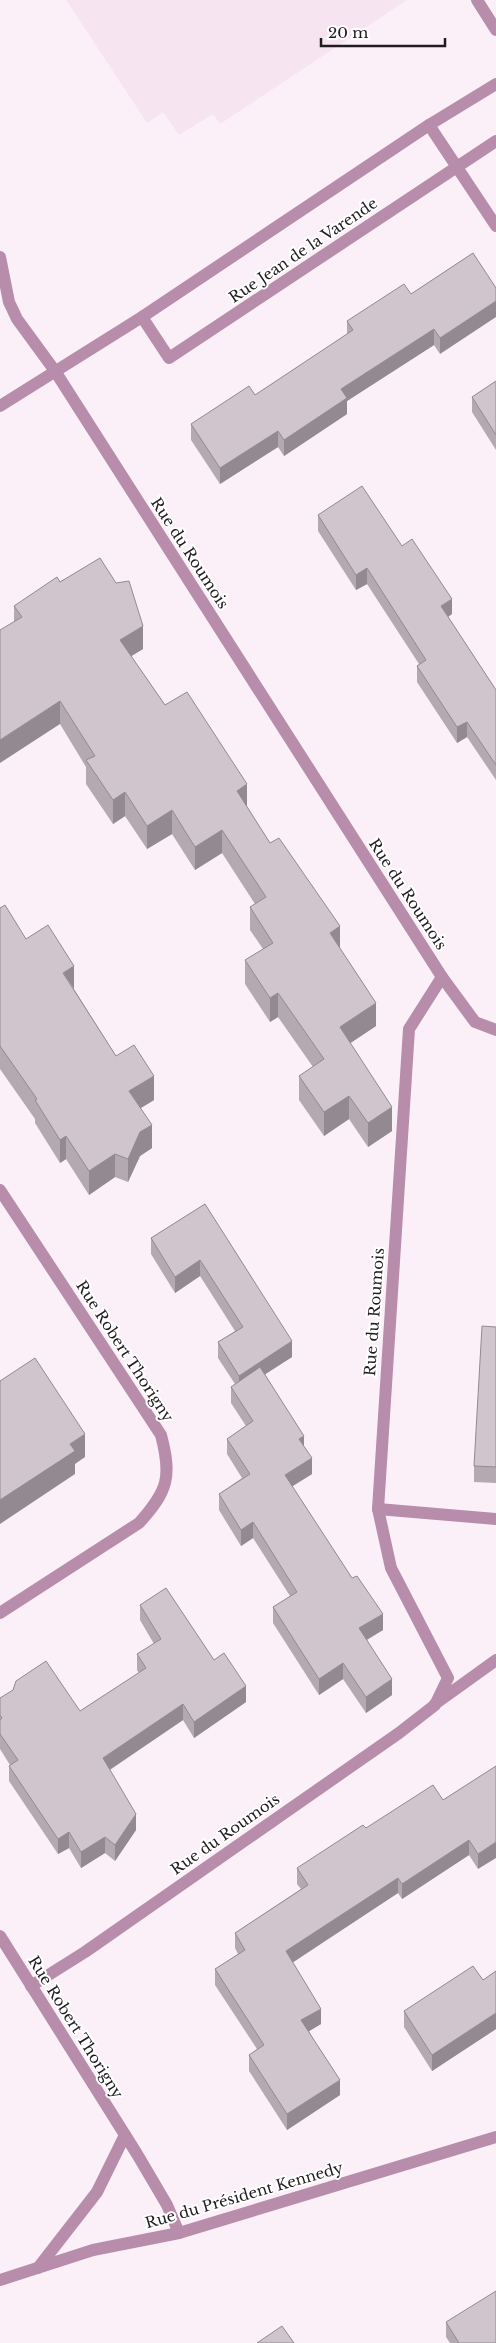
<svg xmlns="http://www.w3.org/2000/svg" width="496" height="2343" viewBox="0 0 496 2343" font-family="'Libre Baskerville',serif">
  <rect width="100%" height="100%" fill="#fcf0f8"/>
  <polygon fill="#f7e4f1" points="66,0 407,0 220,124 213,114 179,135 163,112 147,123"/>
  <g fill="none" stroke-linecap="round" stroke-linejoin="round">
    <polyline stroke="#b88dab" stroke-width="12" points="477,0 496,30"/>
    <g stroke="#b88dab" stroke-width="12">
      <polyline points="429,125 496,226"/>
      <polyline points="0,257 9,302 17,319 55,371 442,977 409,1029 378,1509 391,1568 448,1678 435,1705 399,1733 85,1952 31,1986"/>
      <polyline points="142,317 169,358 496,141"/>
      <polyline points="0,406 142,317 429,125 496,84"/>
      <polyline points="442,977 475,1022 496,1030"/>
      <path d="M0 1190 161 1435C172 1477 168 1491 139 1523L0 1613"/>
      <polyline points="378,1509 496,1519"/>
      <polyline points="435,1704 496,1660"/>
      <polyline points="0,1936 137,2154 167,2205 179,2233"/>
      <polyline points="38,2268 97,2192 125,2135"/>
      <polyline points="0,2280 93,2250 179,2233 496,2137"/>
    </g>
  </g>
  <g fill="#b4a9b0">
    <polygon points="473,253 440,354 434,345 347,401 347,414 284,456 278,447 220,484 191,440 191,424 255,395 347,335 347,321 411,294"/>
    <polygon points="496,381 496,450 472,412 472,397"/>
    <polygon points="318,515 402,546 452,614 448,617 496,690 496,780 467,737 457,743 417,682 417,666 419,664 367,584 356,590 318,531"/>
    <polygon points="60,582 143,649 131,656 165,705 247,807 270,843 340,948 376,1026 350,1043 392,1131 368,1147 349,1119 324,1136 299,1100 299,1076 313,1067 278,1017 270,1022 245,984 245,960 263,949 250,930 250,907 255,904 222,853 195,870 172,834 147,849 125,816 113,824 86,784 86,767 60,724 14,621 14,606"/>
    <polygon points="0,908 26,939 74,989 116,1056 154,1100 141,1108 152,1148 140,1156 128,1182 115,1177 89,1195 66,1159 60,1163 35,1123 35,1119 0,1069"/>
    <polygon points="205,1204 292,1357 265,1374 304,1446 312,1474 292,1486 383,1630 367,1640 392,1695 366,1713 343,1679 319,1695 273,1623 273,1607 290,1596 253,1538 241,1546 219,1510 219,1494 242,1478 227,1454 227,1439 246,1426 231,1403 231,1387 235,1384 218,1358 218,1342 235,1331 200,1276 175,1293 151,1254 151,1238"/>
    <polygon points="496,1327 496,1483 474,1482 474,1466"/>
    <polygon points="140,1605 214,1660 246,1702 194,1738 183,1720 110,1770 136,1830 115,1861 105,1853 81,1868 69,1848 58,1854 9,1781 9,1766 10,1765 0,1749 0,1698 80,1711 139,1673 137,1670 137,1654 154,1644 140,1620"/>
    <polygon points="496,1766 478,1869 469,1855 402,1899 398,1893 292,1962 321,2024 309,2031 340,2095 287,2130 249,2071 249,2055 257,2049 215,1985 215,1969 238,1954 235,1948 235,1933 301,1889 297,1884 297,1868 366,1828 443,1800"/>
    <polygon points="496,1971 496,2029 432,2071 404,2027 404,2011 483,1980"/>
    <polygon points="446,2322 496,2343 450,2343 446,2337"/>
  </g>
  <g fill="#928a90">
    <polygon points="496,301 496,317 440,354 440,338"/>
    <polygon points="434,329 434,345 347,401 347,414 284,456 284,440 341,389"/>
    <polygon points="278,431 278,447 220,484 220,468"/>
    <polygon points="367,568 367,584 356,590 356,575"/>
    <polygon points="452,599 452,614 441,621 441,606"/>
    <polygon points="143,626 143,649 120,663 120,640"/>
    <polygon points="60,701 60,724 0,763 0,740"/>
    <polygon points="467,722 467,737 457,743 457,727"/>
    <polygon points="247,784 247,808 237,791"/>
    <polygon points="125,792 125,816 113,824 113,800"/>
    <polygon points="172,810 172,834 147,849 147,826"/>
    <polygon points="222,830 222,853 195,870 195,847"/>
    <polygon points="340,926 340,950 330,933"/>
    <polygon points="74,966 74,989 63,973"/>
    <polygon points="278,993 278,1017 270,1022 270,998"/>
    <polygon points="376,1003 376,1026 340,1050 340,1027"/>
    <polygon points="154,1076 154,1100 129,1115 129,1091"/>
    <polygon points="349,1096 349,1119 324,1136 324,1112"/>
    <polygon points="392,1107 392,1131 368,1147 368,1123"/>
    <polygon points="152,1125 152,1148 140,1156 128,1182 128,1159 140,1132"/>
    <polygon points="66,1136 66,1159 60,1163 60,1140"/>
    <polygon points="115,1154 115,1177 89,1195 89,1171"/>
    <polygon points="200,1260 200,1276 175,1293 175,1277"/>
    <polygon points="292,1341 292,1357 239,1391 239,1376"/>
    <polygon points="85,1434 85,1457 75,1464 75,1474 0,1524 0,1500 70,1444"/>
    <polygon points="304,1436 304,1452 299,1439"/>
    <polygon points="312,1458 312,1474 285,1491 285,1475"/>
    <polygon points="253,1522 253,1538 241,1546 241,1530"/>
    <polygon points="383,1614 383,1630 359,1644 359,1628"/>
    <polygon points="343,1663 343,1679 319,1695 319,1679"/>
    <polygon points="392,1679 392,1695 366,1713 366,1697"/>
    <polygon points="246,1686 246,1702 194,1738 194,1722"/>
    <polygon points="183,1704 183,1720 103,1774 103,1758"/>
    <polygon points="136,1814 136,1830 115,1861 115,1845"/>
    <polygon points="69,1832 69,1848 58,1854 58,1839"/>
    <polygon points="105,1837 105,1853 81,1868 81,1852"/>
    <polygon points="469,1840 469,1855 402,1899 402,1884"/>
    <polygon points="496,1842 496,1858 478,1869 478,1854"/>
    <polygon points="398,1878 398,1893 286,1967 286,1951"/>
    <polygon points="321,2009 321,2024 301,2036 301,2020"/>
    <polygon points="496,2013 496,2029 432,2071 432,2055"/>
    <polygon points="340,2080 340,2095 287,2130 287,2114"/>
  </g>
  <g fill="#d1c5cd" stroke="#928a90">
    <polygon points="473,253 496,288 496,301 440,338 434,329 341,389 347,398 284,440 278,431 220,468 191,424 249,386 255,395 353,330 347,321 404,284 411,294"/>
    <polygon points="496,381 496,435 472,397"/>
    <polygon points="362,486 402,546 412,539 452,599 441,606 496,690 496,765 467,722 457,727 417,666 426,660 367,568 356,575 318,515"/>
    <polygon points="100,558 116,583 129,581 143,626 120,640 165,705 187,692 247,784 237,791 270,843 279,838 340,926 330,933 376,1003 340,1027 392,1107 368,1123 349,1096 324,1112 299,1076 324,1059 278,993 270,998 245,960 273,943 250,907 266,897 222,830 195,847 172,810 147,826 125,792 113,800 86,760 95,756 60,701 0,740 0,630 22,617 14,606 57,577 60,582"/>
    <polygon points="5,905 26,939 48,925 74,966 63,973 116,1056 134,1045 154,1076 129,1091 152,1125 140,1132 128,1159 115,1154 89,1171 66,1136 60,1140 35,1100 37,1099 0,1046 0,908"/>
    <polygon points="205,1204 292,1341 239,1376 218,1342 243,1327 200,1260 175,1277 151,1238"/>
    <polygon points="482,1326 496,1327 496,1467 474,1466"/>
    <polygon points="35,1358 85,1434 70,1444 75,1451 0,1500 0,1381"/>
    <polygon points="260,1367 304,1436 299,1439 312,1458 285,1475 352,1578 357,1576 383,1614 359,1628 392,1679 366,1697 343,1663 319,1679 273,1607 297,1592 253,1522 241,1530 219,1494 250,1474 227,1439 253,1421 231,1387"/>
    <polygon points="166,1588 214,1660 224,1653 246,1686 194,1722 183,1704 103,1758 136,1814 115,1845 105,1837 81,1852 69,1832 58,1839 9,1766 18,1760 0,1734 0,1720 2,1718 0,1715 0,1698 13,1690 16,1681 46,1661 80,1711 146,1668 137,1654 161,1639 140,1605"/>
    <polygon points="496,1766 496,1842 478,1854 469,1840 402,1884 398,1878 286,1951 321,2009 301,2020 340,2080 287,2114 249,2055 264,2045 215,1969 245,1950 235,1933 308,1885 297,1868 363,1825 366,1828 433,1785 443,1800"/>
    <polygon points="473,1966 483,1980 496,1971 496,2013 432,2055 404,2011"/>
    <polygon points="496,2291 496,2343 459,2343 446,2322"/>
    <polygon points="282,2326 294,2343 257,2343"/>
  </g>
  <g text-anchor="middle" dominant-baseline="central" stroke-width="4" stroke-linejoin="round" paint-order="stroke">
    <g font-size="15" fill="#1f1b1e" stroke="#fff">
      <text transform="translate(303 250) rotate(-34)">Rue Jean de la Varende</text>
      <text transform="translate(190 553) rotate(57)">Rue du Roumois</text>
      <text transform="translate(408 894) rotate(57)">Rue du Roumois</text>
      <text transform="translate(374 1312) rotate(-86)">Rue du Roumois</text>
      <text transform="translate(125 1351) rotate(57)">Rue Robert Thorigny</text>
      <text transform="translate(225 1834) rotate(-35)">Rue du Roumois</text>
      <text transform="translate(76 2027) rotate(58)">Rue Robert Thorigny</text>
      <text transform="translate(244 2195) rotate(-16)">Rue du Président Kennedy</text>
    </g>
  </g>
  <path d="M321 38v8h124v-8" fill="none" stroke="#1f1b1e" stroke-width="2.5"/>
  <text x="328" y="38" font-size="15" fill="#1f1b1e" stroke="#ffffff" stroke-width="4" paint-order="stroke">20 m</text>
</svg>
